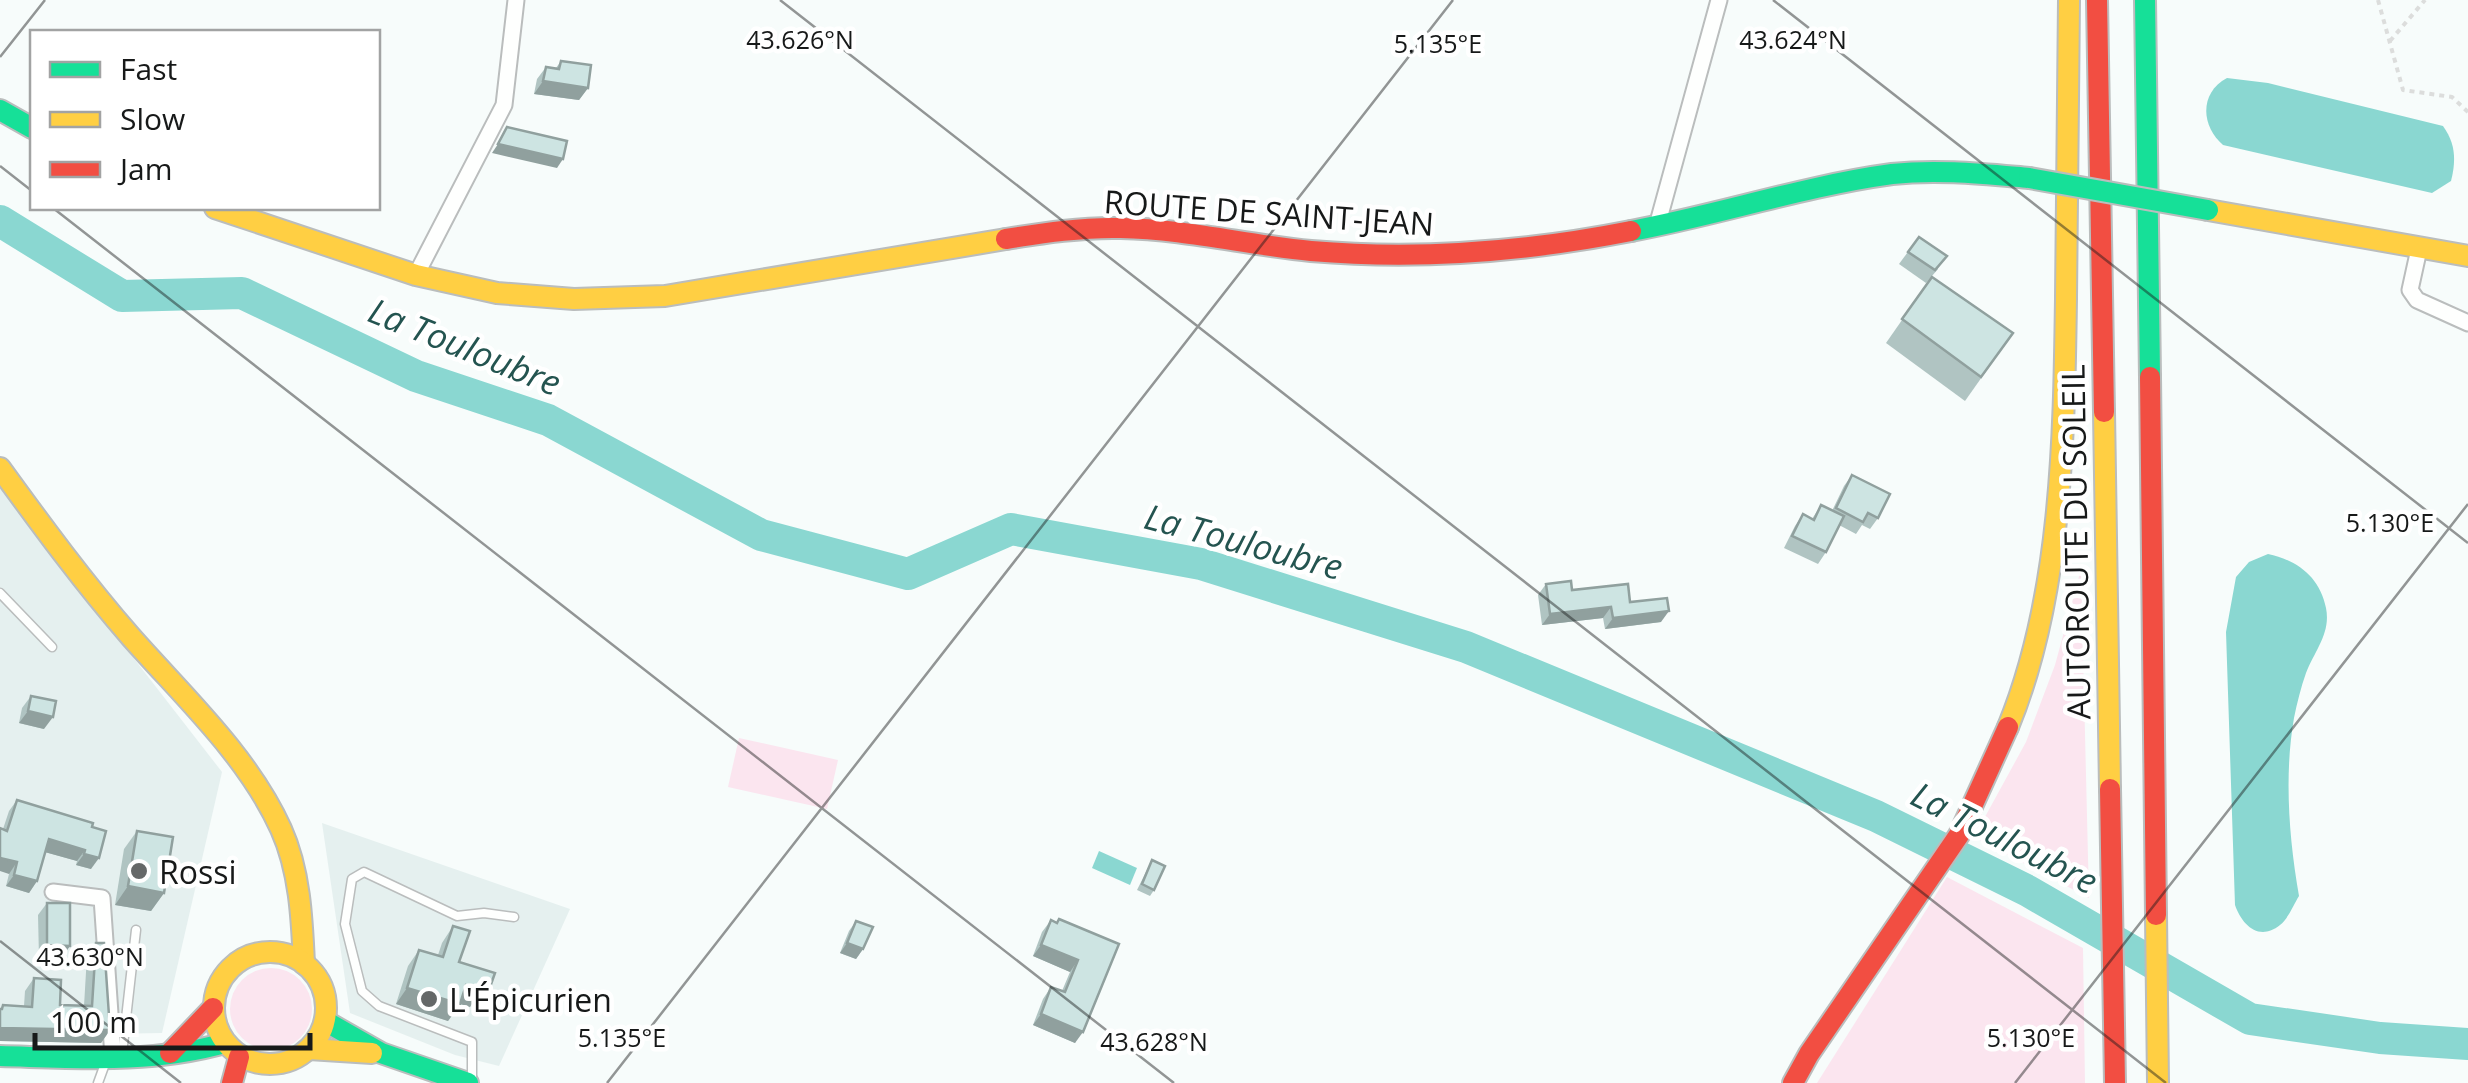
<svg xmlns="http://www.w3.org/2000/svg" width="2468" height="1083" viewBox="0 0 2468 1083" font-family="'Open Sans',sans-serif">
  <rect width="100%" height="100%" fill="#f7fcfb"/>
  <g fill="#e5f0ef">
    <polygon points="0,486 222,772 162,1033 0,1036"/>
    <polygon points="322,823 570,909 499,1066 455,1055 350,1013"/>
  </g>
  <g fill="#fbe5ef">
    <polygon points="2081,569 2089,898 1974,837 2026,742 2055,665"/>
    <polygon points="739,738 838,760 827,809 728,787"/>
    <polygon points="1947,877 2083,948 2085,1083 1817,1083"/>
    <circle cx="271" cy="1009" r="41"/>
  </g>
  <g fill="#8ad7d1">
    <path d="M2227 78 2268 83 2443 126C2456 144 2456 161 2451 181L2432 193 2223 145C2201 126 2199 93 2227 78Z"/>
    <path d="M2268 554C2297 560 2320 577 2326 608 2331 633 2315 650 2306 673 2301 687 2297 703 2294 718 2284 775 2289 839 2299 896 2294 904 2288 919 2280 925 2259 942 2242 925 2235 905L2226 632 2236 577 2249 562Z"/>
    <polygon points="1099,851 1137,868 1130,885 1092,868"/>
  </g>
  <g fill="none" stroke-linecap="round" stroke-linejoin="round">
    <polyline stroke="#8ad7d1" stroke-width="32" points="0,221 122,296 242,293 416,376 548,420 761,535 908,574 1011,529 1201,564 1466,647 1876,816 2028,891 2250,1019 2380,1038 2468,1044"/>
    <g stroke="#babdbd" stroke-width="11">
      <g id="lane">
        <polyline points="0,593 52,647"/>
        <polyline points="122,1054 136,930"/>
        <polyline points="472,1079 472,1042 379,1006 362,991 345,924 352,879 364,872 457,916 484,913 514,917"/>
        <polyline points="98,1083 106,1061"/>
      </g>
    </g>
    <g stroke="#babdbd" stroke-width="19">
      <g id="street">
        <polyline points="1657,226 1719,0"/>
        <polyline points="2419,249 2410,290 2417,300 2468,323"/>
        <polyline points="416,275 504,105 516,0"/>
        <polyline points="53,892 102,898 113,1057"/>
      </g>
    </g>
    <g stroke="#babdbd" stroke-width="24">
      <g id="fast">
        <polyline points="2145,0 2150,377"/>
        <polyline points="0,110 32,128"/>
        <path d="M1631 231C1718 215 1804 186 1892 174 1938 169 1983 174 2029 178"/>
        <polyline points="325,1021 381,1053 468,1083"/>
        <path d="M0 1056C76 1058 151 1064 225 1043"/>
      </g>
    </g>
    <g stroke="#babdbd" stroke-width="24">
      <g id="slow">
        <polyline points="215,208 416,275 497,293 574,299 665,296 1006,239"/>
        <polyline points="2208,210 2468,256"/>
        <polyline points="2104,412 2110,789"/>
        <path d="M0 468C42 526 84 583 131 637 184 697 248 756 281 829 300 871 302 919 304 964"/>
        <path d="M2008 727C2062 596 2064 438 2066 298 2067 199 2068 99 2069 0"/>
        <polyline points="2156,915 2158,1083"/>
        <circle cx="270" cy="1008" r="56"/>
        <polyline points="309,1049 372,1053"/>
      </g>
    </g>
    <g stroke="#babdbd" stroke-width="24">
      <g id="jam">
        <polyline points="2097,0 2104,412"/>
        <path d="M1006 239C1044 233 1082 227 1121 228 1184 229 1248 245 1311 251 1418 260 1525 252 1631 231"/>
        <polyline points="2150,377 2156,915"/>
        <polyline points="2110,789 2115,1083"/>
        <polyline points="170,1053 213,1008"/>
        <polyline points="232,1083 239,1057"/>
        <polyline points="1793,1083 1809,1054 1959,835 2008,727"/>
      </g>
    </g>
    <g stroke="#dcdddc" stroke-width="4" stroke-dasharray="5 5" stroke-linecap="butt">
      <polyline points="2378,0 2403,90 2452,97 2468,112"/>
      <polyline points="2390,41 2425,0"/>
    </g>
    <use href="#lane" stroke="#fefffe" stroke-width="8"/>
    <use href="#street" stroke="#fefffe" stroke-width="15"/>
    <use href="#fast" stroke="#16e098" stroke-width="20"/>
    <use href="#slow" stroke="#ffcf43" stroke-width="20"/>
    <use href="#jam" stroke="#f24e42" stroke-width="20"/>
    <g stroke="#babdbd" stroke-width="24" stroke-linecap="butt">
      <polyline id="fast-bridge" points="2029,178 2208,210"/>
    </g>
    <use href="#fast-bridge" stroke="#16e098" stroke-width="20"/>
  </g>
  <g fill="#b0c4c2">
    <polygon points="561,61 588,88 579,100 534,94 537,79 546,67 556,68"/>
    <polygon points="1919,237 1938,269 1926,283 1899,264"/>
    <polygon points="1932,277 2013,333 1965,401 1886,343"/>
    <polygon points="1852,475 1878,518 1870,529 1862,525 1856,534 1839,525 1826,552 1818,564 1784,548 1795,526 1803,514 1812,519 1821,505 1832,511 1844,486"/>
    <polygon points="1546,584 1630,602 1661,622 1605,629 1603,618 1542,625 1538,595"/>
    <polygon points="31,696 44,729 19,723 22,708"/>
    <polygon points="17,800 92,827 91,869 76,865 77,861 45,852 37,881 29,893 6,886 9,874 3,829 9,811"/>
    <polygon points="137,831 164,893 151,911 115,905 124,849"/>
    <polygon points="1152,860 1154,890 1150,896 1137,890"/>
    <polygon points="47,903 70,946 61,958 39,958 38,915"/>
    <polygon points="1051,920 1119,944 1075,1043 1033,1025 1043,999 1051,987 1062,991 1070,972 1033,956 1042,932"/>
    <polygon points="856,921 863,949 856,959 840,953 849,931"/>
    <polygon points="453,926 459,962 479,1004 473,1002 470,1007 460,1004 448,1021 396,1004 408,966 419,950 438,955 442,943"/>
    <polygon points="96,943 110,1030 101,1043 0,1041 0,1009 3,1005 24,1006 25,991 34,978 60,1005 84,1006 87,955"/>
  </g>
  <g fill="#90a09e">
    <polygon points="543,81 588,88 579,100 534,94"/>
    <polygon points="498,144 563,159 557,168 492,153"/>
    <polygon points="1611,607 1603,618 1542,625 1550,614"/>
    <polygon points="1669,611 1661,622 1605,629 1613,618"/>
    <polygon points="28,711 53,717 44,729 19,723"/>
    <polygon points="49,839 85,850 77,861 41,851"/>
    <polygon points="84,854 99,858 91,869 76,865"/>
    <polygon points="0,858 17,862 9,874 0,871"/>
    <polygon points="14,875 37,881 29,893 6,886"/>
    <polygon points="128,886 164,893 151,911 115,905"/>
    <polygon points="847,943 863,949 856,959 840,953"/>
    <polygon points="47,945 70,946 61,958 39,958"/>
    <polygon points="1041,945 1078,960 1070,972 1033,956"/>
    <polygon points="483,984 490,987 479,1004 473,1002 470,1007 454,1002 466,985"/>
    <polygon points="407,988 460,1004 448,1021 396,1004"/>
    <polygon points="1041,1014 1083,1032 1075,1043 1033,1025"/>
    <polygon points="0,1028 110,1030 101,1043 0,1041"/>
  </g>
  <g fill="#cde4e2" stroke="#90a09e" stroke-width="2.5">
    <polygon points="561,61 591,65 588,88 543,81 546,67 559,69"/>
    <polygon points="507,127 567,141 563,159 498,144"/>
    <polygon points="1919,237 1947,256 1935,270 1908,252"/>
    <polygon points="1932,277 2013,333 1981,377 1902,319"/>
    <polygon points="1852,475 1890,494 1878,518 1868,513 1863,522 1836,508"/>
    <polygon points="1821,505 1844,516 1826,552 1792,536 1803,514 1814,520"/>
    <polygon points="1571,581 1572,590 1628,584 1630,602 1667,598 1669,611 1613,618 1611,607 1550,614 1546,584"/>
    <polygon points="31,696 56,701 53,717 28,711"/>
    <polygon points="17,800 93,823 92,827 106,831 99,858 84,854 85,850 49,839 37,881 14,875 17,862 0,858 0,828 7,831"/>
    <polygon points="137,831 173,837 164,893 128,886"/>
    <polygon points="1152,860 1165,866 1154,890 1142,884"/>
    <polygon points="47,903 70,903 70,946 47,945"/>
    <polygon points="1059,919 1119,944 1083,1032 1041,1014 1051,987 1065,992 1078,960 1041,945 1051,920 1057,923"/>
    <polygon points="856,921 873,927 863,949 847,943"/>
    <polygon points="453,926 470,931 459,962 495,973 490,987 483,984 481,990 466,985 460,1004 407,988 419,950 443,957"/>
    <polygon points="96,943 104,943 110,1030 0,1028 0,1009 2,1009 3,1005 32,1007 34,978 61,980 60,1005 92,1006"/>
  </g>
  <path fill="none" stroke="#171919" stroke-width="2.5" stroke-opacity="0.45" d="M780 0 2166 1083M1773 0 2468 543M0 57 45 0M0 166 32 191M53 208 1174 1083M0 941 181 1083M607 1083 1453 0M2015 1083 2468 504"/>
  <g fill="#656868" stroke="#fff" stroke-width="4">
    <circle cx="139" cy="871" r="10"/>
    <circle cx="429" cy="999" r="10"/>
  </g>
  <g text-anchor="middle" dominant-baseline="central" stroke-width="9" stroke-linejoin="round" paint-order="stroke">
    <g font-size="32" fill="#171919" stroke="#fff">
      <text transform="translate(1269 212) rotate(4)">ROUTE DE SAINT-JEAN</text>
      <text transform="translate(2075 542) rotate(-91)">AUTOROUTE DU SOLEIL</text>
    </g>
    <g font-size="32" fill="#171919" stroke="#fff" text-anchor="start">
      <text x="159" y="871">Rossi</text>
      <text x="449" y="999">L'Épicurien</text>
    </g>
    <g font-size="35" font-style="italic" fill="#245450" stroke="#fff">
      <text transform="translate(465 346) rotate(22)">La Touloubre</text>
      <text transform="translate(1244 541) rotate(15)">La Touloubre</text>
      <text transform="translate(2005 837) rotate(27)">La Touloubre</text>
    </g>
  </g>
  <g font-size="25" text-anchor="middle" fill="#171919" stroke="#fff" stroke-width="9" stroke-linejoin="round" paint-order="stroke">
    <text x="800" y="49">43.626°N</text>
    <text x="1793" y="49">43.624°N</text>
    <text x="1438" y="53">5.135°E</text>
    <text x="2390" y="532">5.130°E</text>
    <text x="90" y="966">43.630°N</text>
    <text x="622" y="1047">5.135°E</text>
    <text x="2031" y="1047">5.130°E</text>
    <text x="1154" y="1051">43.628°N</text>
  </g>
  <rect x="30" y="30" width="350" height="180" fill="#ffffff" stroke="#a2a3a3" stroke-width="2.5"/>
  <rect x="50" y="62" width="50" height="15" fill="#16e098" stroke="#a2a3a3" stroke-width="2.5"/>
  <text x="120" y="80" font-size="30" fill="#171919">Fast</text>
  <rect x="50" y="112" width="50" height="15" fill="#ffcf43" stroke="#a2a3a3" stroke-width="2.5"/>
  <text x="120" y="130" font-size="30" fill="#171919">Slow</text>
  <rect x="50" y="162" width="50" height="15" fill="#f24e42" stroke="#a2a3a3" stroke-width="2.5"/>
  <text x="120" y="180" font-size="30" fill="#171919">Jam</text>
  <path d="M35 1033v15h275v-15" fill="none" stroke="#171919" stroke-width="5"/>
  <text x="50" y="1033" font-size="30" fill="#171919" stroke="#ffffff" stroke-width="8" paint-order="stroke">100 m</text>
</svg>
